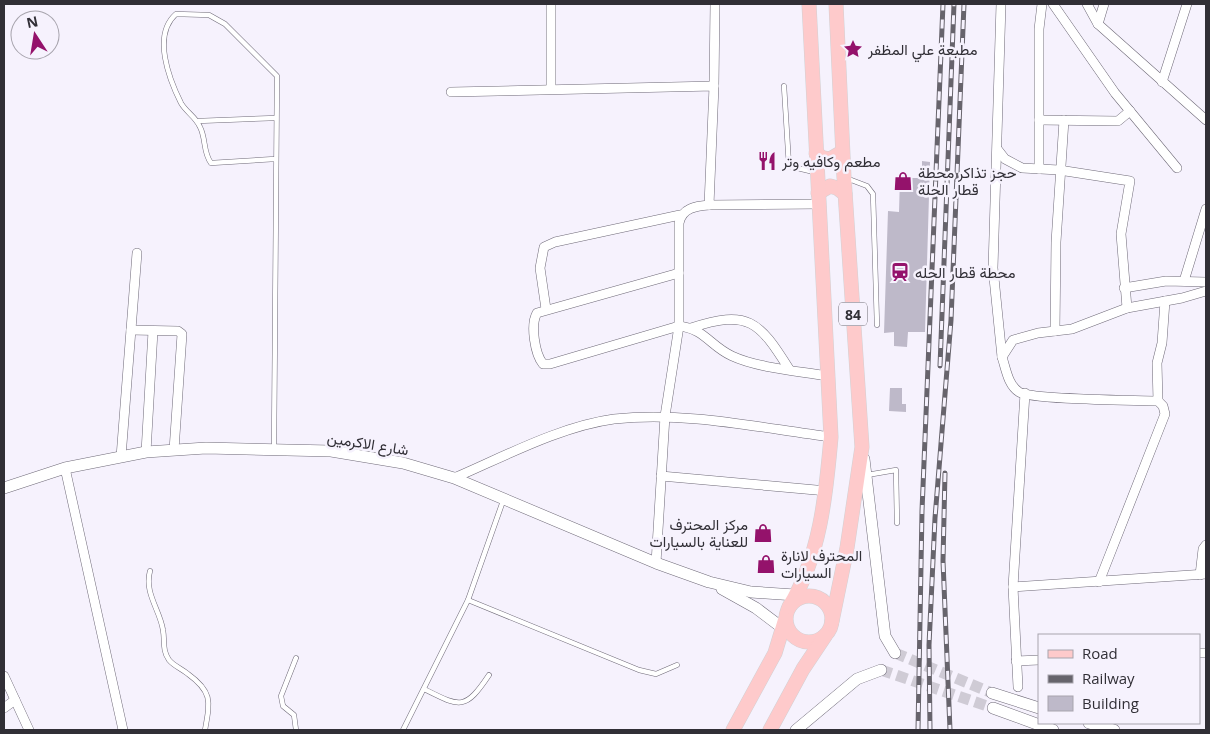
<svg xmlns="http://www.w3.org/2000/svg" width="1210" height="734" viewBox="0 0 1210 734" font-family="'Open Sans',Vazirmatn,sans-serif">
  <rect width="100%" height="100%" fill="#f6f2fd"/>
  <g fill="#beb9c9">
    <polygon points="922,161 930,162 925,332 908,332 907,347 894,346 894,332 884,333 888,211 899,212 900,178 922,178"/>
    <polygon points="890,388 902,388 902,404 906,404 906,412 889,411"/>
  </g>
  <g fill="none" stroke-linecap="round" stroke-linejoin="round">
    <g stroke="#cfcbd5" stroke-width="11" stroke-dasharray="11 5.5" stroke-linecap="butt">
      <polyline points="895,653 992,693"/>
      <polyline points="881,670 993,708"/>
    </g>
    <g stroke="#6f6a78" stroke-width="5.5">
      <g id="service">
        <polyline points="784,86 789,166 814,172"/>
        <polyline points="198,121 276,118"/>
        <polyline points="846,178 867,186 873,194 877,325"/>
        <path d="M274 448 277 76 225 24 209 15 176 14C152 35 169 79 181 103 186 112 196 117 200 127 206 138 203 153 211 163L275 159"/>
        <polyline points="867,475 896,470 897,523"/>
        <path d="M150 571C144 593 160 610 163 630 165 641 162 650 169 660 174 666 182 669 188 674 213 692 210 702 205 730"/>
        <polyline points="468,600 639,670 656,674 677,665"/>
        <path d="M424 689C460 707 465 711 489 675"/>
        <polyline points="296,730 294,715 283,706 281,696 296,658"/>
        <polyline points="403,730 468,600 503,501"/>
      </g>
    </g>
    <g stroke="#6f6a78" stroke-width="10">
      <g id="minor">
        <polyline points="1001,4 993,268 1002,357"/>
        <polyline points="1053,4 1115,93 1177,168"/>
        <polyline points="1087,4 1098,24 1206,120"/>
        <polyline points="1098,24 1104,4"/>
        <polyline points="1162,82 1187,4"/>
        <polyline points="714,86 715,4"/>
        <polyline points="551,89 551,4"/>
        <polyline points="451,92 714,86 709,205 819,204"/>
        <polyline points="1039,120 1118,121 1130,111"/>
        <polyline points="998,150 1005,159 1022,168 1059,170 1130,181 1121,234 1127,308"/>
        <polyline points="1039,169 1039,29 1042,4"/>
        <path d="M679 273 537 313C530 325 535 354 543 364H550L679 326C705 329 710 346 732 356 758 368 798 371 827 376"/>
        <polyline points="1184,281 1206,209"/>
        <polyline points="1124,288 1166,281 1206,282"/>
        <polyline points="546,309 540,268 544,247 555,242 680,215"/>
        <path d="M691 328C748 309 759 321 789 369"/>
        <polyline points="131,330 178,331 182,334 174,450"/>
        <polyline points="1055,331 1056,242 1064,120"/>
        <polyline points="1158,401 1157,363 1162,343 1165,301"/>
        <polyline points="146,452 153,331"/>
        <polyline points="121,457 137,253"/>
        <polyline points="65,468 123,730"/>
        <polyline points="661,476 827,491"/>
        <path d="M454 478C503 457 561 426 614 419 686 411 760 428 831 437"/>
        <path d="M656 563 665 416 679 326V223C682 208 696 206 709 205"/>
        <polyline points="1200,575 1203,549 1206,545"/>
        <path d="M1099 582 1165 414 1163 406 1158 401C1136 400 1032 400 1019 392 1008 385 1006 369 1002 357L1013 340 1038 333 1072 329 1127 308 1182 298 1206 291"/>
        <polyline points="1013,587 1206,574"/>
        <polyline points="1199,653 1206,653"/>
        <polyline points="1016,661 1039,660"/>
        <polyline points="4,676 29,730"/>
        <polyline points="1018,687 1013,587 1025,393"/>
        <polyline points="4,708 15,700"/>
      </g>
    </g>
    <g stroke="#6f6a78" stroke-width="12">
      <g id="tertiary">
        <polyline points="864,459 885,636 895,653"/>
        <polyline points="4,488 65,468 146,452 206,448 331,451 403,463 454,478 656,563 709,582 751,592 810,596"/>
        <polyline points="722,589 756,608 793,636"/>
        <polyline points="992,693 1039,708"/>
        <polyline points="993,708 1053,730"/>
        <polyline points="1089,723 1114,730"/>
        <polyline points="796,730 857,679 881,670"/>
      </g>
    </g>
    <g stroke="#d2d1d3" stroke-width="15">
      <g id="primary">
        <polyline points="816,153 823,158 830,159 842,152"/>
        <polyline points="818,193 830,186 837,188 845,194"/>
        <circle cx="809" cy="619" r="23"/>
        <path d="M789 607C820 557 826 495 831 437L809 4"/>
        <polyline points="832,621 847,548 862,447 844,177 836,4"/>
        <polyline points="733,730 775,653 785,620"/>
        <polyline points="770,730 803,669 825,636"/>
      </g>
    </g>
    <use href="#service" stroke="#fff" stroke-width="4.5"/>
    <use href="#minor" stroke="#fff" stroke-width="9"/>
    <use href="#tertiary" stroke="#fff" stroke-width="11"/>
    <use href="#primary" stroke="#fecacb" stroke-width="14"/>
    <g stroke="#67646c" stroke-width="5">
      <g id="rail">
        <polyline points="940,366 954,4"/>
        <polyline points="945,473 943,561 950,730"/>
        <polyline points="918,730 922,511 943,4"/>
        <polyline points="930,730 929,645 935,518 951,320 964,4"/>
      </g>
    </g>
    <use href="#rail" stroke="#f6f2fd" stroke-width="3" stroke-dasharray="9" stroke-linecap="butt"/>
  </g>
  <defs>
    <g id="sight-bare" transform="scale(1.5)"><path d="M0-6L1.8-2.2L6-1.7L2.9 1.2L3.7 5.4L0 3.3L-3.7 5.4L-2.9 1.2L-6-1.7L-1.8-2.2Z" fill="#94126b" stroke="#f6f2fd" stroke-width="2.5" paint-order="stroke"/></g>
    <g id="restaurant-bare" transform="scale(1.5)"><path d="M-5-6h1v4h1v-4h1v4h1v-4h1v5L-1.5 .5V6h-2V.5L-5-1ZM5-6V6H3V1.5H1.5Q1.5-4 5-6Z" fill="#94126b" stroke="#f6f2fd" stroke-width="2.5" paint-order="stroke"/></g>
    <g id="shop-bare" transform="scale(1.5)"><path d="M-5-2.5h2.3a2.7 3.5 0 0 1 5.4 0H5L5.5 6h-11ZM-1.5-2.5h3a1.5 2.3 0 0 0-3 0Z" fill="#94126b" stroke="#f6f2fd" stroke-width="2.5" paint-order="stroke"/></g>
    <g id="station-bare" transform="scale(1.5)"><path d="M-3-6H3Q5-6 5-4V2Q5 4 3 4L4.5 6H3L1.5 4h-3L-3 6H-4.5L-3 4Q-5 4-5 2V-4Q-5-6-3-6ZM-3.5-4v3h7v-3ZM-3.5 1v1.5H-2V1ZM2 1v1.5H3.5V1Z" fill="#94126b" stroke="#f6f2fd" stroke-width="2.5" paint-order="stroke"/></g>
  </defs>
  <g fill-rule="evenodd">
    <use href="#sight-bare" x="853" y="49"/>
    <use href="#restaurant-bare" x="767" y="161"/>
    <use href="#shop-bare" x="903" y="181"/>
    <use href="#station-bare" x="900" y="272"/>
    <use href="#shop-bare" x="763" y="533"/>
    <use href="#shop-bare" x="766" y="564"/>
  </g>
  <g text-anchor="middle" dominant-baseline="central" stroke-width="5" stroke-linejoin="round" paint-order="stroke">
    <rect fill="#f6f2fd" stroke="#6c6a72" stroke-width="1" x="839" y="302.5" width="28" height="23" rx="4"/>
    <g font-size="14" font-weight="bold" fill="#312f36">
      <text x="853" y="314">84</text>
    </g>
    <g font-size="15" fill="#312f36" stroke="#f6f2fd" text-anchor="start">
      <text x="868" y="49">مطبعة علي المظفر</text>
      <text x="782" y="161">مطعم وكافيه وتر</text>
      <text x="918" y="172">حجز تذاكر محطة<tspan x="918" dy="17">قطار الحلة</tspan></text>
      <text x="915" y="272">محطة قطار الحله</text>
      <text x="748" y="524" text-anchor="end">مركز المحترف<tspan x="748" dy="17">للعناية بالسيارات</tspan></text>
      <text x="781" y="555">المحترف لانارة<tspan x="781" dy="17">السيارات</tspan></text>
    </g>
    <g font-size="15" fill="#312f36" stroke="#f6f2fd">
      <text transform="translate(368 443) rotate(9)">شارع الاكرمين</text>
    </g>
  </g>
  <rect width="1210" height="734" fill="none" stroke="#312f36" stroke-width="10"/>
  <rect x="1038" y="634" width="162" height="90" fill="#f6f2fd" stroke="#a7a4ad"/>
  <rect x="1048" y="650" width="25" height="8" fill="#fecacb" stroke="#a7a4ad"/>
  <text x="1082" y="659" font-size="15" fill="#312f36">Road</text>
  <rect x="1048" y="675" width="25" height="8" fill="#67646c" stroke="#a7a4ad"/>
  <text x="1082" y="684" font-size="15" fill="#312f36">Railway</text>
  <rect x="1048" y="696" width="25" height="15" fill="#beb9c9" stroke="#a7a4ad"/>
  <text x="1082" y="709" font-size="15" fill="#312f36">Building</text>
  <g transform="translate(35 35) rotate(348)"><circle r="24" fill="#f6f2fd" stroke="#a7a4ad"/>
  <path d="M0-4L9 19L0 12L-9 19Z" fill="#94126b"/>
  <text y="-8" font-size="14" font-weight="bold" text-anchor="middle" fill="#312f36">N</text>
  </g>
</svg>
